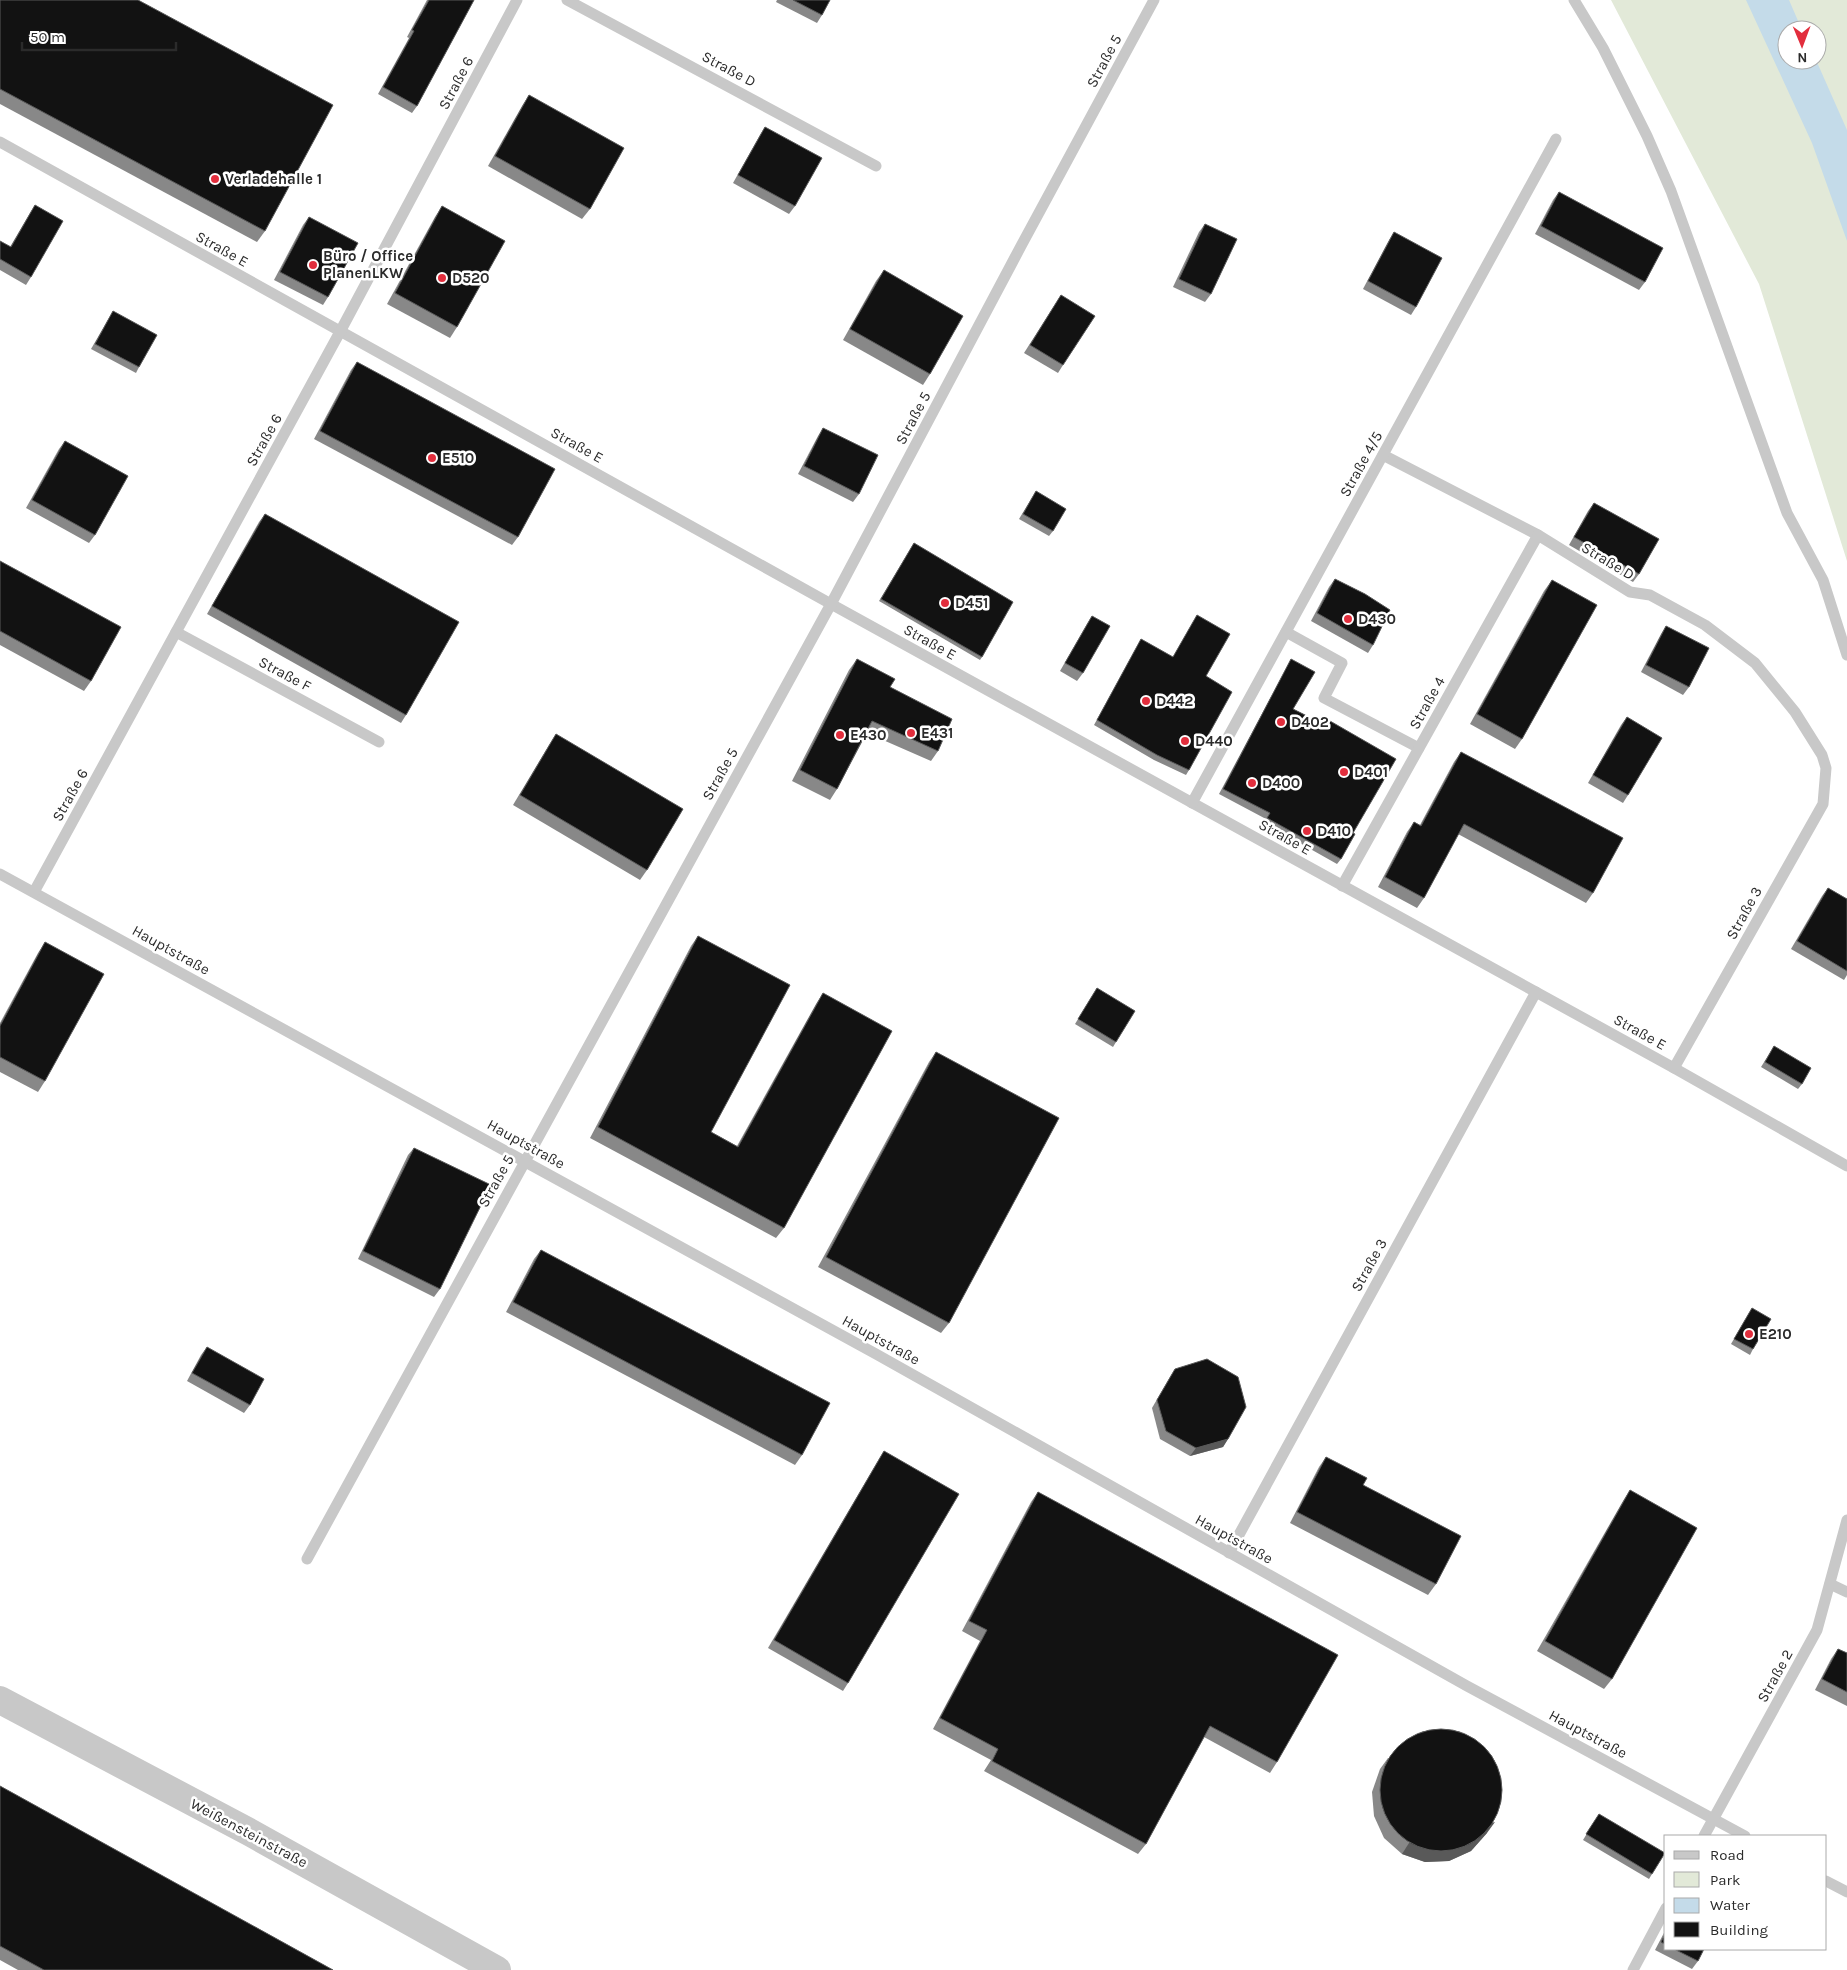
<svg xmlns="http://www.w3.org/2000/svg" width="1847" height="1970" viewBox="0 0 1847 1970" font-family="Karla,sans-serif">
  <rect width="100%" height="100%" fill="#fff"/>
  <path fill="#e2e9d8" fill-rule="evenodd" d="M1611 0H1847V561L1759 284ZM1787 30H1817V60H1787Z"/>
  <polygon fill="#c4dbe9" points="1746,0 1789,0 1802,30 1787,30 1787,60 1816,60 1847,130 1847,241 1812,143"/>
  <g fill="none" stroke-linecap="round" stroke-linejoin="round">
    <g stroke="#c8c8c8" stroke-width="11">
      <polyline points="567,0 876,166"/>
      <polyline points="1574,0 1603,48 1647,136 1671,191 1787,513 1823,580 1847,655"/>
      <polyline points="0,142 831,604 1674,1068 1847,1166"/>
      <polyline points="1383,455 1538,535 1630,592 1650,595 1705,625 1755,663 1795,712 1822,755 1826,768 1823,804 1674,1068"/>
      <polyline points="176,632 379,742"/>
      <polyline points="1286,632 1342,663 1324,698 1419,748"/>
      <polyline points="1192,803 1556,139"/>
      <polyline points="0,874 876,1354 1467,1686 1745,1836"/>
      <polyline points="1342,886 1538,535"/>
      <polyline points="34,892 341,330 517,0"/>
      <polyline points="1229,1553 1536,992"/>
      <polyline points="307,1559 831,604 1021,246 1154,0"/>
      <polyline points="1830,1584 1847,1592"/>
      <polyline points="1704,1836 1817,1630 1847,1520"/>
      <polyline points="1826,1881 1847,1892"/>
      <polyline points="1633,1970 1666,1908"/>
    </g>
    <polyline stroke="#c8c8c8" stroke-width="28" points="0,1700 251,1833 497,1970"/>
  </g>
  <g fill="#888">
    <polygon points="0,0 265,231 257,242 0,104"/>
    <polygon points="427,0 474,0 417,106 412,113 378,94 409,38 407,37"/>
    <polygon points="777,0 830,0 822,15 817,23 776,2"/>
    <polygon points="529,95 590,209 582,219 488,166 522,106"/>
    <polygon points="765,127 795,206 789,214 733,183 760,135"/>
    <polygon points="1559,192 1645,282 1639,290 1535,234 1553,200"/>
    <polygon points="35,205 31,277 26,285 0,270 0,241 10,247 30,213"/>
    <polygon points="442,206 457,327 450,338 387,304 435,217"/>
    <polygon points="309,217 328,297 323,305 274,280 303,225"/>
    <polygon points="1205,224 1211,294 1205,302 1173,287 1199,232"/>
    <polygon points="1394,232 1416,307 1411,315 1363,289 1389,240"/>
    <polygon points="884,270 930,374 923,385 843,340 876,281"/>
    <polygon points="1061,295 1063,365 1058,373 1024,353"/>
    <polygon points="113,311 139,367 136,373 91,349"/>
    <polygon points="357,362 518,537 512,545 314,439 351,370"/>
    <polygon points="823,428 859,494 853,502 798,474 818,436"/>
    <polygon points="65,441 95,535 89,543 26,508 59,449"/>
    <polygon points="1036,491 1053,531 1049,536 1019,519"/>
    <polygon points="1594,503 1639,574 1633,582 1569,545 1588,511"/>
    <polygon points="265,514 406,715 401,723 207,614 259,522"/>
    <polygon points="914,543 982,657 980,660 879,601"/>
    <polygon points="0,561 91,681 84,691 0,645"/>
    <polygon points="1335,579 1373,645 1368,653 1311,621 1329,587"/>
    <polygon points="1552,580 1522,739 1515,749 1470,724 1544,591"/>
    <polygon points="1197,615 1206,676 1189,770 1186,775 1154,760 1094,725 1141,639 1173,657"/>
    <polygon points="1092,616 1083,673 1077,681 1060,671 1087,624"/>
    <polygon points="1666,626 1689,687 1683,695 1641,672 1661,634"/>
    <polygon points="857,659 890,687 938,751 931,761 867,733 837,789 830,800 792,781 849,670"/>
    <polygon points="1291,659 1293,709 1327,726 1330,721 1353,833 1341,859 1337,864 1264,823 1266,819 1219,794 1288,665"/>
    <polygon points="1627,717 1628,795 1623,803 1588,783 1621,725"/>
    <polygon points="556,734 647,870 640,880 513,805 549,745"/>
    <polygon points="1461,752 1593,893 1586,903 1458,834 1424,898 1417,908 1378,887 1407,832 1414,822 1420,825 1454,762"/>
    <polygon points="1828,888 1847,899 1847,975 1844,980 1791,949 1822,896"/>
    <polygon points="698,936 711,1132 737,1146 816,1004 823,993 784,1228 776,1238 590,1138 691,946"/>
    <polygon points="45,942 45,1081 38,1092 0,1072 0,1023 38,953"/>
    <polygon points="1097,988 1116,1042 1113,1047 1075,1024"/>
    <polygon points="1774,1046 1802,1084 1798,1089 1761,1067"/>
    <polygon points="936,1052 949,1323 941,1333 818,1267 929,1062"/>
    <polygon points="414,1148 440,1289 434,1297 358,1259 408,1155"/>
    <polygon points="541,1250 802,1455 795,1465 506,1312 534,1259"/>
    <polygon points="1752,1308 1753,1349 1750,1355 1731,1344"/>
    <polygon points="207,1347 250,1405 244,1413 187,1381 201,1355"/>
    <polygon points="1175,1369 1228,1439 1223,1447 1190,1456 1160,1439 1152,1408 1170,1377"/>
    <polygon points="884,1451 848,1683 843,1691 768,1648 879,1459"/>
    <polygon points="1326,1457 1363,1485 1436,1584 1428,1595 1290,1523 1319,1467"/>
    <polygon points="1630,1490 1612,1679 1604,1689 1537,1651 1623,1501"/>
    <polygon points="1038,1492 1277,1762 1270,1773 1204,1737 1146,1844 1138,1854 984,1771 991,1760 933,1729 980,1641 962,1631 1031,1502"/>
    <polygon points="1838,1649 1847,1653 1847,1706 1815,1690 1831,1659"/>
    <polygon points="1388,1758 1487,1833 1471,1851 1449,1861 1425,1862 1402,1854 1384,1838 1374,1816 1372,1792 1380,1769"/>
    <polygon points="0,1786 333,1970 18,1970 0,1960"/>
    <polygon points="1599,1814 1652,1874 1649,1879 1583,1840"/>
    <polygon points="1666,1929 1666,1949 1704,1949 1698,1961 1692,1969 1655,1950"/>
  </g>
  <g fill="#595959">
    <polygon points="1228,1439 1223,1447 1190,1456 1196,1448"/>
    <polygon points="1495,1822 1487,1833 1471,1851 1449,1861 1425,1862 1402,1854 1409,1843"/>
  </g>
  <g fill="#121212" stroke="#595959">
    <polygon points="0,0 138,0 333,105 265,231 0,89"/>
    <polygon points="429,0 474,0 417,106 383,87 414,31 412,30"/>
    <polygon points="793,0 830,0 822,15"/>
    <polygon points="529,95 624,148 590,209 495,156"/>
    <polygon points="765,127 822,158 795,206 738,175"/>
    <polygon points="1559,192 1663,248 1645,282 1541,226"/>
    <polygon points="35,205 63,221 31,277 0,259 0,241 11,247"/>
    <polygon points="442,206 505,241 457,327 395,293"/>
    <polygon points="309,217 358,243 328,297 280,272"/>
    <polygon points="1205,224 1237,239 1211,294 1179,279"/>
    <polygon points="1394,232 1442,258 1416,307 1368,281"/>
    <polygon points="884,270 963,316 930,374 850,329"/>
    <polygon points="1061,295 1095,316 1063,365 1030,345"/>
    <polygon points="113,311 157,335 139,367 95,344"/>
    <polygon points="357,362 555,469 518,537 320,431"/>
    <polygon points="823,428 878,455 859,494 804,466"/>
    <polygon points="65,441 128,476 95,535 32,500"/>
    <polygon points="1036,491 1066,509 1053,531 1023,514"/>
    <polygon points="1594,503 1659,539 1639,574 1574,537"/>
    <polygon points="265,514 459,622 406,715 212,606"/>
    <polygon points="914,543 1013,602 982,657 881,599"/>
    <polygon points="0,561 121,627 91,681 0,631"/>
    <polygon points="1335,579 1365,594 1390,610 1373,645 1317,613"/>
    <polygon points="1552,580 1597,605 1522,739 1477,714"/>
    <polygon points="1197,615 1230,634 1206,676 1232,692 1189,770 1157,755 1097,720 1141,639 1173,657"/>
    <polygon points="1092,616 1110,626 1083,673 1065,663"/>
    <polygon points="1666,626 1709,648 1689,687 1646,665"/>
    <polygon points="857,659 895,679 890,687 952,719 938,751 872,721 837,789 800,770"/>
    <polygon points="1291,659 1315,672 1293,709 1327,726 1330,721 1396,759 1353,833 1355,834 1341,859 1267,818 1270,813 1223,789"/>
    <polygon points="1627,717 1662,738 1628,795 1593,775"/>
    <polygon points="556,734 683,809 647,870 520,795"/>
    <polygon points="1461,752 1623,838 1593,893 1464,824 1424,898 1385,877 1414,822 1421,826"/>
    <polygon points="1828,888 1847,899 1847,971 1797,941"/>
    <polygon points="698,936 790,985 711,1132 738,1147 823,993 892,1031 784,1228 598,1127"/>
    <polygon points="45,942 104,974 45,1081 0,1057 0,1026"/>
    <polygon points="1097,988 1135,1011 1116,1042 1078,1019"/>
    <polygon points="1774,1046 1811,1068 1802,1084 1765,1062"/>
    <polygon points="936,1052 1059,1118 949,1323 826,1257"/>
    <polygon points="414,1148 491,1185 440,1289 363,1251"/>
    <polygon points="541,1250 830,1403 802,1455 513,1302"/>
    <polygon points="1752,1308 1771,1319 1753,1349 1734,1339"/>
    <polygon points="207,1347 264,1379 250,1405 192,1373"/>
    <polygon points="1207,1359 1238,1377 1246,1407 1228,1439 1196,1448 1166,1431 1157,1400 1175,1369"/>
    <polygon points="884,1451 959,1494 848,1683 774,1640"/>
    <polygon points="1326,1457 1367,1478 1363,1485 1461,1536 1436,1584 1297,1512"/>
    <polygon points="1630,1490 1697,1528 1612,1679 1545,1641"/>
    <polygon points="1038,1492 1338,1655 1277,1762 1210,1726 1146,1844 992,1761 998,1749 940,1718 987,1630 969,1621"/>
    <polygon points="1838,1649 1847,1653 1847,1692 1822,1679"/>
    <circle cx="1441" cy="1790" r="61"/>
    <polygon points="0,1786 333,1970 44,1970 0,1946"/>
    <polygon points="1599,1814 1665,1853 1652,1874 1586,1834"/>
    <polygon points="1666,1932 1666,1945 1661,1942"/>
    <polygon points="1674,1949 1704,1949 1698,1961"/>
  </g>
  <g fill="#e22e3d" stroke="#fff" stroke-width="2">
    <circle cx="215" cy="179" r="5"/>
    <circle cx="313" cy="265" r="5"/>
    <circle cx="442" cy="278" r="5"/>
    <circle cx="432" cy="458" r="5"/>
    <circle cx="945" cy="603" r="5"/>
    <circle cx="1348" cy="619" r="5"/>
    <circle cx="1146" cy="701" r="5"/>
    <circle cx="1281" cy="722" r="5"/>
    <circle cx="911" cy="733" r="5"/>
    <circle cx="840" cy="735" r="5"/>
    <circle cx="1185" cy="741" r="5"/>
    <circle cx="1344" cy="772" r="5"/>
    <circle cx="1252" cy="783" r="5"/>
    <circle cx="1307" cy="831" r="5"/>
    <circle cx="1749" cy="1334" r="5"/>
  </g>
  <g text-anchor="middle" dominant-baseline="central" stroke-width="5" stroke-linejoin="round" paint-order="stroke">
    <g font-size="15" fill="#2b2b2b" stroke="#fff">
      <text transform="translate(1104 61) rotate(-62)">Straße 5</text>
      <text transform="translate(729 69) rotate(28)">Straße D</text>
      <text transform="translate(456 83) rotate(-62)">Straße 6</text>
      <text transform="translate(222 249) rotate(29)">Straße E</text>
      <text transform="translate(913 418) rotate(-62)">Straße 5</text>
      <text transform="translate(264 440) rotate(-61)">Straße 6</text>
      <text transform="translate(577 445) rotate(29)">Straße E</text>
      <text transform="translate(1361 464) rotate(-61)">Straße 4/5</text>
      <text transform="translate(1608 561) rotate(31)">Straße D</text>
      <text transform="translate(930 642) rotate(29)">Straße E</text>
      <text transform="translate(285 674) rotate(28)">Straße F</text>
      <text transform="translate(1427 703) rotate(-61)">Straße 4</text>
      <text transform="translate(720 774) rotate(-61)">Straße 5</text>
      <text transform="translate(70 795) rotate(-61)">Straße 6</text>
      <text transform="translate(1285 837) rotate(29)">Straße E</text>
      <text transform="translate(1744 913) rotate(-61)">Straße 3</text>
      <text transform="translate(171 950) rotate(29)">Hauptstraße</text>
      <text transform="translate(1640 1032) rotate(29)">Straße E</text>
      <text transform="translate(526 1144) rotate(29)">Hauptstraße</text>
      <text transform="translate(496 1181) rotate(-61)">Straße 5</text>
      <text transform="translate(1369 1265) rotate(-61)">Straße 3</text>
      <text transform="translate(881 1340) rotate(29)">Hauptstraße</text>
      <text transform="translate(1234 1539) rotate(29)">Hauptstraße</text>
      <text transform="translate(1775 1676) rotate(-61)">Straße 2</text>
      <text transform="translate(1588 1734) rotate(28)">Hauptstraße</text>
      <text transform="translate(249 1833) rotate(28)">Weißensteinstraße</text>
    </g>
    <g font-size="15" font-weight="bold" fill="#2b2b2b" stroke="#fff" text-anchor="start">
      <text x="225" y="179">Verladehalle 1</text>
      <text x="323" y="256">Büro / Office<tspan x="323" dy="17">PlanenLKW</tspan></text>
      <text x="452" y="278">D520</text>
      <text x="442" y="458">E510</text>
      <text x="955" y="603">D451</text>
      <text x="1358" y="619">D430</text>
      <text x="1156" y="701">D442</text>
      <text x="1291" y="722">D402</text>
      <text x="921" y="733">E431</text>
      <text x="850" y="735">E430</text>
      <text x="1195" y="741">D440</text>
      <text x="1354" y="772">D401</text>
      <text x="1262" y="783">D400</text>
      <text x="1317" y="831">D410</text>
      <text x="1759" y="1334">E210</text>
    </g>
  </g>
  <rect x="1664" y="1835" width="162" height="115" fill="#ffffff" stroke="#aaaaaa"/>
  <rect x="1674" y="1851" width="25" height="8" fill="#c8c8c8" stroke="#aaaaaa"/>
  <text x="1710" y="1860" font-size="15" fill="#2b2b2b">Road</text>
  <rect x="1674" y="1872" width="25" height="15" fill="#e2e9d8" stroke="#aaaaaa"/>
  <text x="1710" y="1885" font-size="15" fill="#2b2b2b">Park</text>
  <rect x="1674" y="1898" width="25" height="15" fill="#c4dbe9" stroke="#aaaaaa"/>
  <text x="1710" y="1910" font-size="15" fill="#2b2b2b">Water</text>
  <rect x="1674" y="1922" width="25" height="15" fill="#121212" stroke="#aaaaaa"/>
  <text x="1710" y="1935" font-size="15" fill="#2b2b2b">Building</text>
  <g transform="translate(1802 45) rotate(179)"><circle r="24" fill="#ffffff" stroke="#aaaaaa"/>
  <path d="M0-4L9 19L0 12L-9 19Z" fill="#e22e3d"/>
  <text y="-8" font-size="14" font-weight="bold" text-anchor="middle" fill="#2b2b2b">N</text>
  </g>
  <path d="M22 42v8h154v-8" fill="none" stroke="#2b2b2b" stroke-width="2.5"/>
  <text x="30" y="42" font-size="15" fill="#2b2b2b" stroke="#ffffff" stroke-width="4" paint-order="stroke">50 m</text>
</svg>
